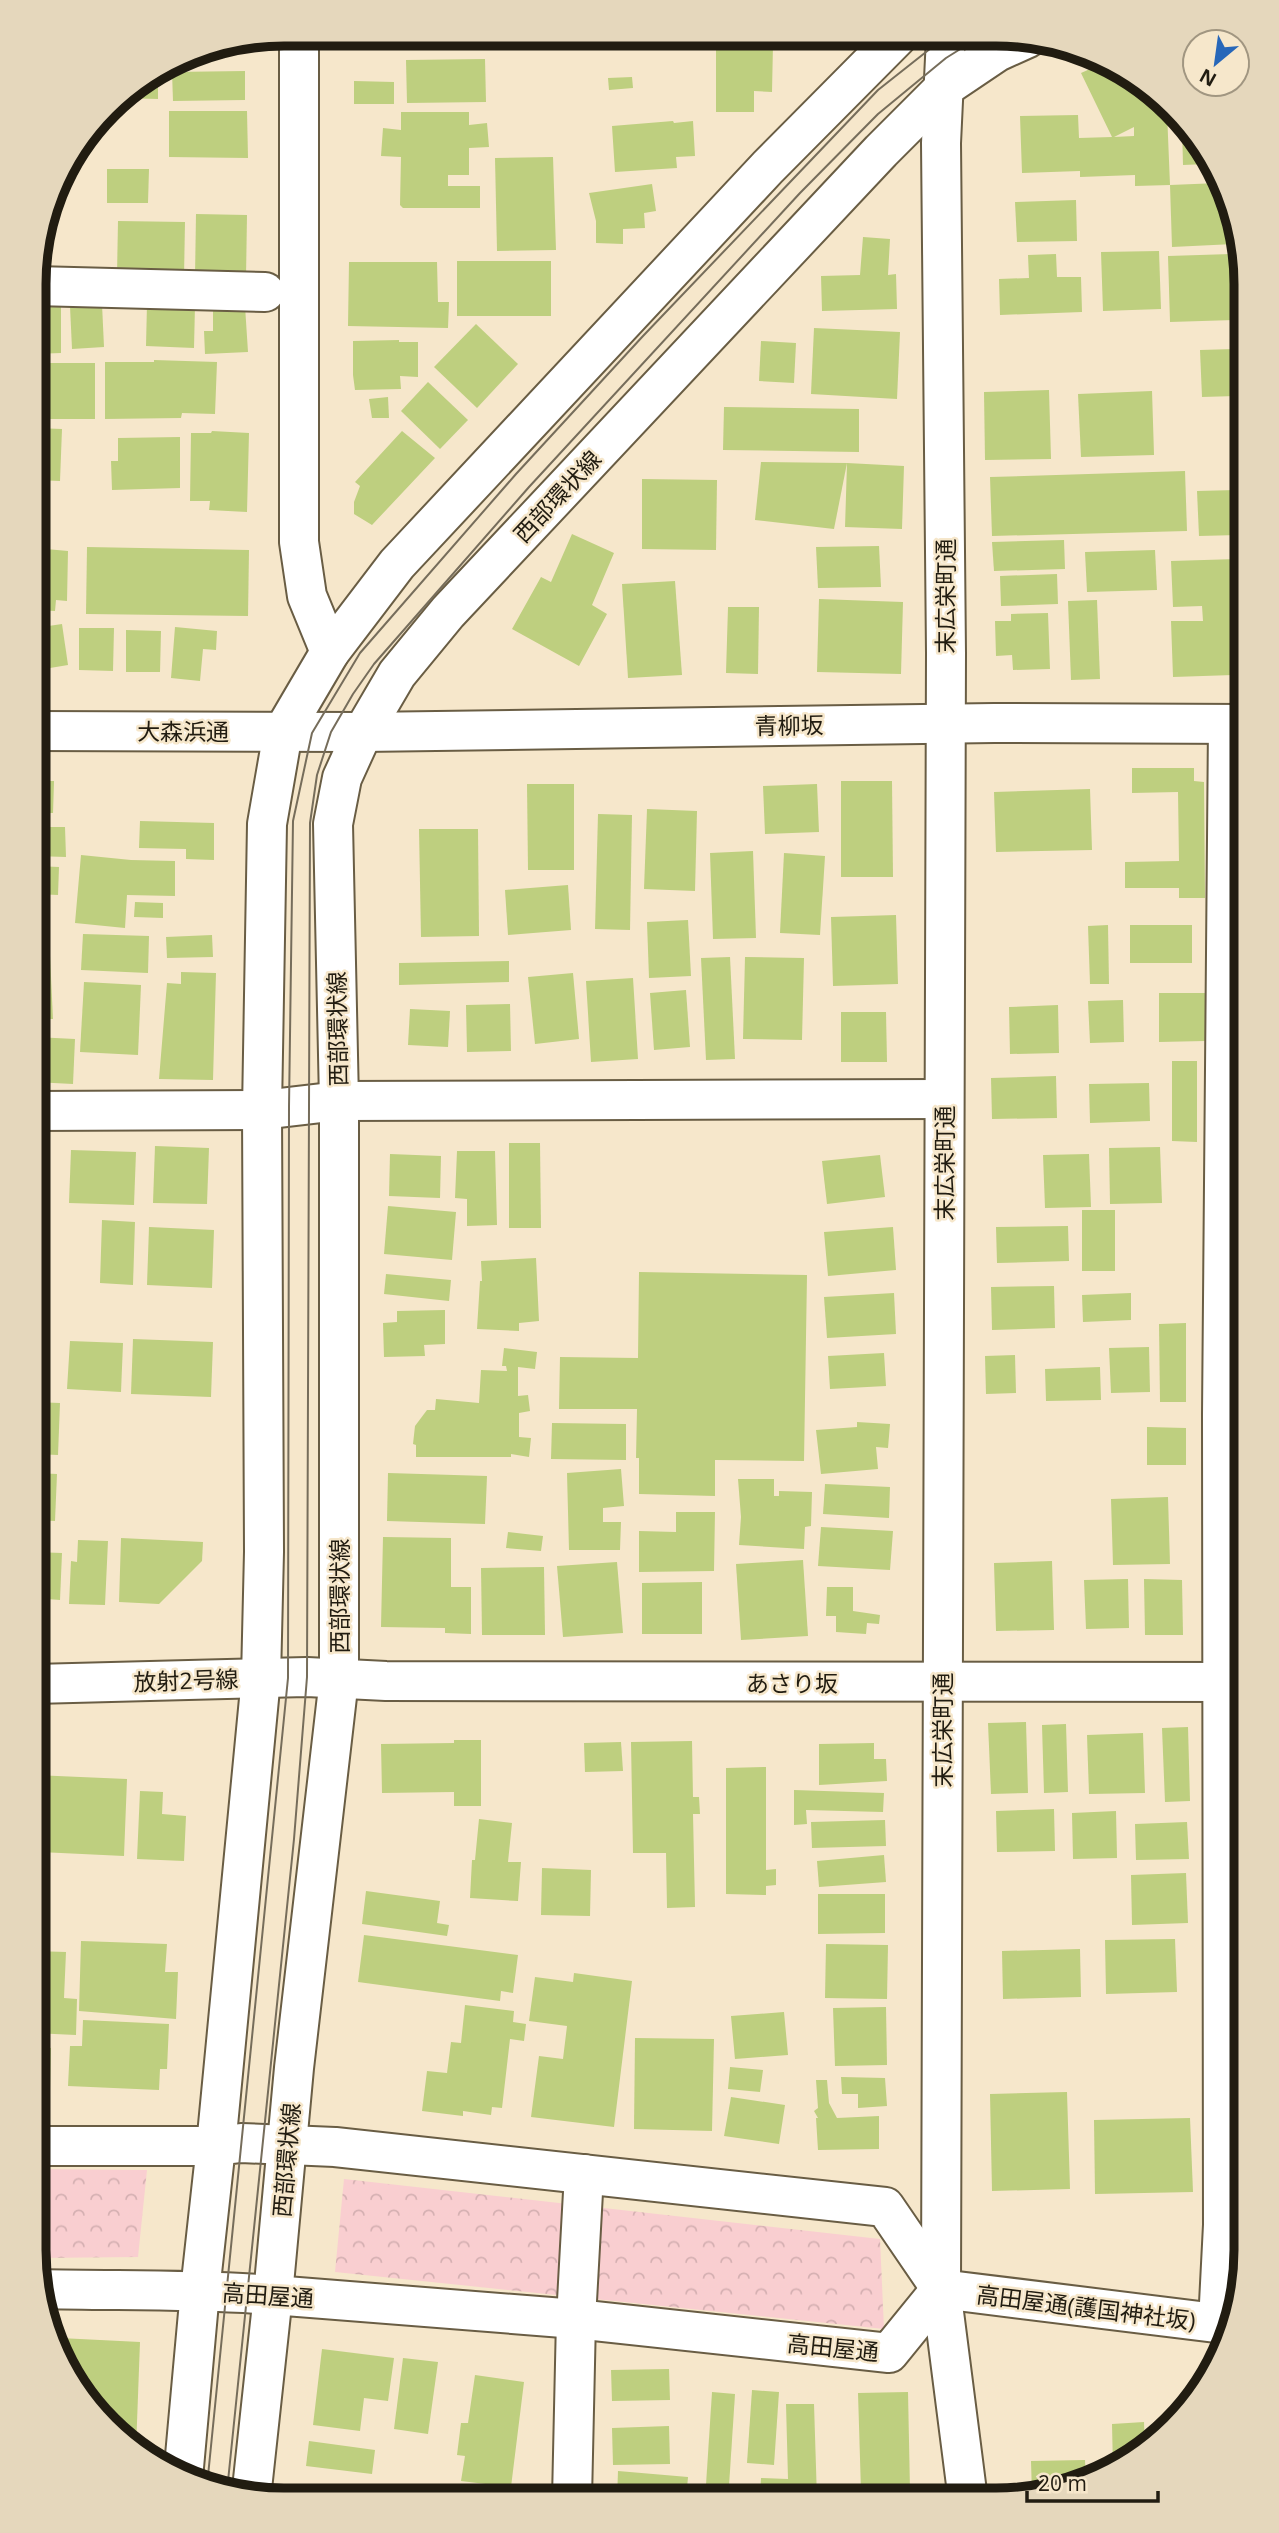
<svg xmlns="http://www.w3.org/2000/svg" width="1279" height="2533" viewBox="0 0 1279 2533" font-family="'Open Sans','Noto Sans JP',sans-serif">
  <defs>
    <pattern id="park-crowns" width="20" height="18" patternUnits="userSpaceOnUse" patternTransform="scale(1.75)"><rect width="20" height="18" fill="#f9ced0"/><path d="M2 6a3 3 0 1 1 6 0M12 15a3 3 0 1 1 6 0" fill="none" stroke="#d5b0b2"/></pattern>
  </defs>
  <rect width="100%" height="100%" fill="#f6e7cb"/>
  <g fill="url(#park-crowns)">
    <polygon points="33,2169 147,2170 138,2257 35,2258"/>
    <polygon points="344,2179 880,2239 884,2329 335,2272"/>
  </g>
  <g fill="#becf7f" fill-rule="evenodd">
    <rect x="598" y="35" width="35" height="4"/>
    <polygon points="646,36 674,36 674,40 645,39"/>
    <polygon points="248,40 248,46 225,46 225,45"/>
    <polygon points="719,43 773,44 772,92 754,91 754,112 716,112 716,48"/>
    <polygon points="209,48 209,53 182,56 188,52"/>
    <polygon points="485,59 486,102 407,103 406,60"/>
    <path d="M1099 65 1157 94 1167 112 1170 185 1135 186V175L1080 177V171L1022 173 1020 116 1078 115 1079 138 1112 137 1081 73ZM1134 127V136L1114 137Z"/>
    <polygon points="158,70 158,99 119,98 119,95"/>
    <polygon points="245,71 245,100 173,101 172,72"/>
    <polygon points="632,77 633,88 609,90 608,78"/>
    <polygon points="354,81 394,82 394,104 354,104"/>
    <polygon points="169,111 247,111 248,158 169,157"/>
    <polygon points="401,112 469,112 469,125 487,123 489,147 469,148 469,175 448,175 448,186 480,186 480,208 403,208 400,205 401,157 381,156 383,128 401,130"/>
    <polygon points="673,121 674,123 693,121 695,156 676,157 677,168 615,172 612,126"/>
    <polygon points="1182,127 1207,164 1183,165"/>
    <polygon points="553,157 556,250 497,251 495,158"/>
    <polygon points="107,169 149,169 148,203 107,203"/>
    <polygon points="61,170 62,212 47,212 59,172"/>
    <polygon points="1219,183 1233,203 1234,244 1172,247 1170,185"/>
    <polygon points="652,184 656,211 644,213 645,228 623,229 623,244 596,243 596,221 589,193"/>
    <polygon points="1076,200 1077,241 1017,242 1015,202"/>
    <polygon points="196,214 247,215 246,278 195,277"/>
    <polygon points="118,221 185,222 184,277 117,275"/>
    <polygon points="863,237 890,239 888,275 896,274 897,309 822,311 821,276 860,275"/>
    <polygon points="1159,251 1161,309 1103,311 1101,252"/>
    <polygon points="1056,254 1057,277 1081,277 1082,312 1000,315 999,279 1029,278 1028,255"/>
    <polygon points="1231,254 1234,320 1170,322 1168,256"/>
    <rect x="457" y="261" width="94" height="55"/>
    <polygon points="349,262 437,262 438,302 449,302 448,328 348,326"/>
    <polygon points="35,300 61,300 61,353 35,354"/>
    <polygon points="102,304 104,347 72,349 70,306"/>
    <polygon points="147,304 195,305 194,348 146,346"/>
    <polygon points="213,306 245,306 248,352 205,354 204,331 213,331"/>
    <polygon points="476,324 518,364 477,408 434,367"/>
    <polygon points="814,328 900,332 897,399 811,394"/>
    <polygon points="399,340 399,342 418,342 418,377 400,376 401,389 355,390 353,375 353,341"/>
    <polygon points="761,341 796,343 794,383 759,381"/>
    <polygon points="1234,349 1236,396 1202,397 1200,350"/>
    <polygon points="154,360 217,362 215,414 182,413 181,418 105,419 105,362 154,362"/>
    <rect x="35" y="363" width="60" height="56"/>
    <polygon points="428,382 468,420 440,449 401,411"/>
    <polygon points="1049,390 1051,459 985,460 984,392"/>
    <polygon points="1152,391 1154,455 1081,457 1078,394"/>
    <polygon points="388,397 389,418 372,418 369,399"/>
    <polygon points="724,407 859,409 859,452 723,450"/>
    <polygon points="35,428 62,429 60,481 35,480"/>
    <polygon points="212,431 249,433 247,512 209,510 210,501 190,501 191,433 211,433"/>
    <polygon points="402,431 435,458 372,525 354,514 354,502 360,486 355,482"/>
    <polygon points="180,437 180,488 112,490 111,461 118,461 118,438"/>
    <polygon points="761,462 847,463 834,529 755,520"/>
    <polygon points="847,463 904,466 902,529 845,527"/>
    <polygon points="1185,471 1187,531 992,536 990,477"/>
    <polygon points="642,479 717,480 716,550 642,549"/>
    <polygon points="1236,490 1238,535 1199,536 1197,491"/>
    <polygon points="572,534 614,553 592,605 607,614 579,666 512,629 541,577 551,582"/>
    <polygon points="1064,540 1065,569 994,571 992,542"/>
    <polygon points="879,546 881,587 818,588 816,547"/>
    <polygon points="87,547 249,550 248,616 86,614"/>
    <polygon points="35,548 68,551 67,601 56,600 55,611 35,610"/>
    <polygon points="1155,550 1157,590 1087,592 1085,552"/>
    <polygon points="1237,559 1239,624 1231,625 1233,675 1173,677 1171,621 1203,621 1202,606 1173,607 1171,561"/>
    <polygon points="1057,574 1058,604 1001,606 1000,576"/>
    <polygon points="675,581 682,675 628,678 622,584"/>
    <polygon points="819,599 903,602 901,674 817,672"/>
    <polygon points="1097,600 1100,679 1071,680 1068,601"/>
    <polygon points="728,607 759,607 758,674 726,673"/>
    <polygon points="1048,613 1050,669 1013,670 1012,655 996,656 995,621 1011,621 1011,614"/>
    <polygon points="62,624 68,665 38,670 35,628"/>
    <polygon points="175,627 217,631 216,650 203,649 200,681 171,678"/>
    <polygon points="79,628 114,628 113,671 79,670"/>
    <polygon points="126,630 161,631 160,672 126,672"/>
    <polygon points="1132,768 1194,768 1194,781 1204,782 1205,898 1179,898 1179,888 1125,888 1125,862 1179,861 1178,792 1132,793"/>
    <polygon points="35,781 54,781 53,813 35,813"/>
    <polygon points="841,781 892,781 893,877 841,877"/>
    <polygon points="527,784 574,784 574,870 528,870"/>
    <polygon points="817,784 819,832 765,834 763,786"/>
    <polygon points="1090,789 1092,850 996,852 994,792"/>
    <polygon points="647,809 697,811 695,891 644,889"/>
    <polygon points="598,814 632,815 630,930 595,929"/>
    <polygon points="140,821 214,823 214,860 186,859 186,849 139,848"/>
    <polygon points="49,827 65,827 66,857 35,856 35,846 49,847"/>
    <polygon points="419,829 478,829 479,936 421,937"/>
    <polygon points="753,851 756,938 713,939 710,853"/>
    <polygon points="784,853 825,856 820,935 780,933"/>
    <polygon points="81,855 131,860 175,861 175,896 127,895 125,928 75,923"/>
    <polygon points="35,866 59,867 58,895 35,894"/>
    <polygon points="568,885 571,930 508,935 505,890"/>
    <polygon points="135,902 163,903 163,918 134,917"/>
    <polygon points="896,915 898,984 833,986 831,917"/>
    <polygon points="688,920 691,976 649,978 647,922"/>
    <polygon points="1108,925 1109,984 1090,984 1088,926"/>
    <rect x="1130" y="925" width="62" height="38"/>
    <polygon points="83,934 149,936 148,973 81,970"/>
    <polygon points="212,935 213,957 167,958 166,937"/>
    <polygon points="50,956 53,1019 35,1019 35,957"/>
    <polygon points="730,957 735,1059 706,1060 701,958"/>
    <polygon points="745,957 804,958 802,1040 743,1039"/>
    <polygon points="509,961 509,982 399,985 399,963"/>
    <polygon points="181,972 216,973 213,1080 159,1079 167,983 181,984"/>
    <polygon points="573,973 579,1039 535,1044 528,977"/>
    <polygon points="633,978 638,1059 591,1062 586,981"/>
    <polygon points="84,982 141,985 138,1055 80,1052"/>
    <polygon points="686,990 690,1047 654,1050 650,993"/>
    <polygon points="1159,993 1205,993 1205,1041 1159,1042"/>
    <polygon points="1123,1000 1124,1042 1090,1043 1088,1001"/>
    <polygon points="510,1004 511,1051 467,1052 466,1005"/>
    <polygon points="1058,1005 1059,1053 1010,1054 1009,1007"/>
    <polygon points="410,1009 450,1011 448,1047 408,1045"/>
    <polygon points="841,1012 886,1012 887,1062 841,1062"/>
    <polygon points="35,1037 75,1039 73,1084 34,1082"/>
    <polygon points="1172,1061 1197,1061 1197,1142 1172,1141"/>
    <polygon points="1056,1076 1057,1118 992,1119 991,1078"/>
    <polygon points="1149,1083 1150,1121 1090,1123 1089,1084"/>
    <polygon points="509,1143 540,1143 541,1228 509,1228"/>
    <polygon points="155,1146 209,1148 207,1204 153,1203"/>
    <polygon points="1160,1147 1162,1203 1110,1204 1109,1148"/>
    <polygon points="71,1150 136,1152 134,1205 69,1203"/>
    <polygon points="457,1151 495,1151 497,1225 467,1226 467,1199 455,1198"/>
    <polygon points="390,1154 441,1156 440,1198 389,1196"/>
    <polygon points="1089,1154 1091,1207 1045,1208 1043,1155"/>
    <polygon points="880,1155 885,1197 827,1204 822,1161"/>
    <polygon points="388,1206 456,1212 452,1260 384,1254"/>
    <rect x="1082" y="1210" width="33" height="61"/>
    <polygon points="102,1220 135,1222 133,1285 100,1283"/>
    <polygon points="1068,1226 1069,1261 997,1263 996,1227"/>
    <polygon points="149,1227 214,1230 212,1288 147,1285"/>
    <polygon points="893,1227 896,1270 828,1276 824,1232"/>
    <polygon points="536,1258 539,1321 519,1323 519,1331 477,1329 480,1281 482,1281 481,1261"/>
    <polygon points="639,1272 807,1275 804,1461 715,1460 715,1496 639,1494 639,1458 636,1458 637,1409 559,1409 560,1357 638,1358"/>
    <polygon points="386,1274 451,1280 449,1301 384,1294"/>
    <polygon points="1054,1286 1055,1328 992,1330 991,1287"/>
    <polygon points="894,1293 896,1334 827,1338 824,1297"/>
    <polygon points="1131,1293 1131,1320 1083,1322 1082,1295"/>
    <polygon points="445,1310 445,1344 424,1345 425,1356 384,1357 383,1323 397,1322 397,1311"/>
    <polygon points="34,1314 42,1315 39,1391 34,1391"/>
    <polygon points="1186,1323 1186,1402 1160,1402 1159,1324"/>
    <polygon points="133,1339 213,1342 211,1397 131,1394"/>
    <polygon points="70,1341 123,1343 121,1392 67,1389"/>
    <polygon points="1149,1347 1150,1392 1111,1393 1109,1348"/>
    <polygon points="504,1348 537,1352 535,1369 518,1367 518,1396 528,1395 530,1411 519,1413 519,1437 531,1438 529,1457 511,1454 511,1457 416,1457 416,1445 413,1444 415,1426 427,1410 435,1410 436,1399 479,1403 481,1370 507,1371 506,1366 502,1366"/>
    <polygon points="884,1353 886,1386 830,1389 828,1356"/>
    <polygon points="1015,1355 1016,1393 986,1394 985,1356"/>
    <polygon points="1100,1367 1101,1400 1046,1401 1045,1369"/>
    <polygon points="34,1402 60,1403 58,1455 34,1454"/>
    <polygon points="857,1422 890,1424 888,1448 876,1447 878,1469 821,1474 816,1430 857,1427"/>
    <polygon points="552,1423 626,1424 626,1460 551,1459"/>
    <polygon points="1147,1427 1186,1428 1186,1465 1147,1465"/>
    <polygon points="621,1469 624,1506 603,1508 603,1522 621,1522 620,1550 569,1550 567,1473"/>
    <polygon points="34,1473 57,1474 55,1521 34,1520"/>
    <polygon points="388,1473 487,1476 485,1524 387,1521"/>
    <polygon points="738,1479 774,1479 774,1496 779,1496 779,1491 812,1492 811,1526 805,1527 804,1549 739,1545 741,1517"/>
    <polygon points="825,1484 890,1487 889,1518 823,1514"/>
    <polygon points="1168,1497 1170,1564 1113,1565 1111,1499"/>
    <polygon points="676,1512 715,1512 714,1571 639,1572 639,1531 676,1532"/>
    <polygon points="821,1527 893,1531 890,1570 818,1566"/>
    <polygon points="508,1532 543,1536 541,1551 506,1548"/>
    <polygon points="383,1537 451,1538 451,1587 471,1587 471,1634 445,1633 445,1628 381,1627"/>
    <polygon points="121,1538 203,1542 202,1561 159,1604 119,1602"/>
    <polygon points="78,1540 108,1541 105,1605 69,1604 71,1561 77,1562"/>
    <polygon points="34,1552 62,1553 60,1600 34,1598"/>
    <polygon points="803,1560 808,1636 741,1640 736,1564"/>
    <polygon points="1052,1561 1054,1630 996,1631 994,1563"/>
    <polygon points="617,1562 623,1633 563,1637 557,1566"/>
    <polygon points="544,1567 545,1635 482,1635 481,1568"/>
    <polygon points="1128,1579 1129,1628 1086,1629 1084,1580"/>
    <polygon points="1144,1579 1182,1580 1183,1635 1145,1635"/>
    <polygon points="702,1582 702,1634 642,1634 642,1583"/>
    <polygon points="827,1587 853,1587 853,1611 880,1615 879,1624 867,1623 866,1634 836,1632 836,1616 826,1616"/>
    <polygon points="1026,1722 1028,1793 991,1794 988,1723"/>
    <polygon points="1066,1724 1068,1792 1044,1793 1042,1725"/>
    <polygon points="1188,1727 1190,1801 1165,1802 1162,1728"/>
    <polygon points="1143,1733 1145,1793 1089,1794 1087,1735"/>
    <polygon points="454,1740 481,1740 481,1806 454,1806 454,1792 382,1793 381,1744 454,1743"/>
    <polygon points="692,1741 693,1797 699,1797 700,1814 693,1814 695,1907 667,1908 666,1853 633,1853 631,1742"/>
    <polygon points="621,1742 623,1771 585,1772 584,1743"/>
    <polygon points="874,1743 874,1759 886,1759 887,1781 819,1785 819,1744"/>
    <polygon points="766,1767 766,1870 776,1869 776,1885 766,1886 766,1895 726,1894 726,1768"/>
    <polygon points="34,1775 127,1779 124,1856 40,1852 41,1841 34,1841"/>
    <polygon points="794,1790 884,1793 883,1812 806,1810 807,1824 794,1825"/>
    <polygon points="140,1791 163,1792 162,1814 186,1816 184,1861 137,1859"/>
    <polygon points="1054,1809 1055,1851 997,1852 996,1811"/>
    <polygon points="1116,1811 1117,1858 1073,1859 1072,1813"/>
    <polygon points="479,1819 512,1823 508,1862 521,1862 518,1901 470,1898 472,1860 475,1860"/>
    <polygon points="885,1820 886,1846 812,1848 811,1822"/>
    <polygon points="1187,1822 1189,1859 1136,1860 1135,1824"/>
    <polygon points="884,1855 886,1882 819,1887 817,1861"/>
    <polygon points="542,1868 591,1870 590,1916 541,1915"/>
    <polygon points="1186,1873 1188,1923 1132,1925 1131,1875"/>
    <polygon points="366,1891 440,1901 437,1923 449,1925 447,1936 362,1924"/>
    <polygon points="818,1894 885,1894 885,1933 818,1934"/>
    <polygon points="364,1935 518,1955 513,1993 501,1991 500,2001 358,1982"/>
    <polygon points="1175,1939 1177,1992 1106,1994 1105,1940"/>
    <polygon points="81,1941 167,1944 165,1972 178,1972 176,2019 79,2011"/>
    <polygon points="826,1944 888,1945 887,1999 825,1998"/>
    <polygon points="1080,1949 1081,1997 1003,1999 1002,1951"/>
    <polygon points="34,1951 66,1952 64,1998 77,1999 76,2035 33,2033"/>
    <polygon points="574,1973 632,1981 614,2127 531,2117 539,2056 563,2059 567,2026 529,2021 535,1977 573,1982"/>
    <polygon points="465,2005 514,2011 513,2022 526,2024 524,2041 510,2039 502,2108 492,2107 491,2115 463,2111 463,2116 422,2111 427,2071 447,2073 451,2042 461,2043"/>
    <polygon points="886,2007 887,2065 835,2066 833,2008"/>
    <polygon points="784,2012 788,2055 735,2059 731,2016"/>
    <polygon points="83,2020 169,2024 167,2069 160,2069 159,2090 68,2086 70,2046 82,2046"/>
    <polygon points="635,2038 714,2039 712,2131 634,2129"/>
    <polygon points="33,2047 51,2048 50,2088 33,2088"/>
    <polygon points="730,2067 763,2070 760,2092 728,2089"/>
    <polygon points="841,2077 885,2078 887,2106 858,2108 858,2094 842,2094"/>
    <polygon points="816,2080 827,2080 829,2103 837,2118 879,2116 879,2149 818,2150 816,2118 818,2118 814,2111 818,2108"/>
    <polygon points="1067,2092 1070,2189 992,2191 990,2094"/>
    <polygon points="731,2097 785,2105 779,2144 724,2136"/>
    <polygon points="1190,2118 1193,2192 1095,2194 1094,2120"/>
    <polygon points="60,2338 140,2342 136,2449 119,2438 60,2350"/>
    <polygon points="322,2349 394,2358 388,2401 364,2398 360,2431 313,2425"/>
    <polygon points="403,2358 438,2362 428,2434 394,2429"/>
    <polygon points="669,2369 670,2400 612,2401 611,2370"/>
    <polygon points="475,2375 524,2382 511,2487 461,2481 465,2456 457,2455 461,2423 468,2423"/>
    <polygon points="752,2390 779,2392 774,2465 747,2463"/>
    <polygon points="712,2392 735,2394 729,2486 706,2485"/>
    <polygon points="908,2392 910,2490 861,2491 858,2393"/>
    <polygon points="786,2404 814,2404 817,2499 760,2499 761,2478 788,2479"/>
    <polygon points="1144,2422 1145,2448 1135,2457 1113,2468 1112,2424"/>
    <polygon points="669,2426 670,2464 613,2465 612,2428"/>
    <polygon points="309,2441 375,2450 372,2474 306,2466"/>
    <polygon points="1085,2460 1086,2482 1076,2487 1032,2494 1031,2461"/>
    <polygon points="618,2471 688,2477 686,2499 617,2499"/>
  </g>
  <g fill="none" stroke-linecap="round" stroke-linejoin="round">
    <g stroke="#695d44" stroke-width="42">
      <g id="minor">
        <polyline points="299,33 299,542 307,596 330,652"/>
        <polyline points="946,37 941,143 946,653 941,2289 968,2500"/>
        <polyline points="35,286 265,292"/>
        <polyline points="35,731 363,732 994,723 1246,724"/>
        <polyline points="34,1111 262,1110 339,1101 944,1099"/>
        <polyline points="34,1684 307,1677 386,1681 1245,1682"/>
        <polyline points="33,2146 216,2146 261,1678 264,1552 262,1110 267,824 283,732 330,652 397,564 768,167 897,37"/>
        <path d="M40 2289C117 2291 195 2289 273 2295L294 2068 339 1679V1101L333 824 342 778 363 732 397 674 448 612 881 151 945 87 997 52 1028 38"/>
        <polyline points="1218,2323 1223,2225 1222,1415 1228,724"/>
        <polyline points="572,2499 576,2319 584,2174"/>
      </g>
    </g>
    <g stroke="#695d44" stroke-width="42">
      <g id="major">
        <polyline points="941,2289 1232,2325"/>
        <polyline points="183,2478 200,2291 216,2146 241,2143 335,2147 885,2207 941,2289"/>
        <polyline points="251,2498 273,2295 576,2319 889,2353 941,2289"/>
      </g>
    </g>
    <use href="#minor" stroke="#fff" stroke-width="38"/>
    <use href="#major" stroke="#fff" stroke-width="38"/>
    <g stroke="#766d5b" stroke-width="2">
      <polyline points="207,2486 288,1678 289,1107 293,821 312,733 360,653 516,474 643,336 878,90 945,37"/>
      <polyline points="227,2491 294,1839 307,1677 310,823 317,775 331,732 353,694 374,664 529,487 800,193 878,114 946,58 978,38"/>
    </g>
  </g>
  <g text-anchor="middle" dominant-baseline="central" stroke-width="5" stroke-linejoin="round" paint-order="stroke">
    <g font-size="23" fill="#211c11" stroke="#f6e7cb">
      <text transform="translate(557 496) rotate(-47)">西部環状線</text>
      <text transform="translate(945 596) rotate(-90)">末広栄町通</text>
      <text transform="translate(789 725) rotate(-1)">青柳坂</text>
      <text x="183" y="731">大森浜通</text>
      <text transform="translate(337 1029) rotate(-91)">西部環状線</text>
      <text transform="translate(944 1163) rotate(-90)">末広栄町通</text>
      <text transform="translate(339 1596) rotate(-90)">西部環状線</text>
      <text transform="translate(186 1680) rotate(-2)">放射2号線</text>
      <text x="792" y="1683">あさり坂</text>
      <text transform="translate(942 1730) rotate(-90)">末広栄町通</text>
      <text transform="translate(286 2160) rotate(-85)">西部環状線</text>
      <text transform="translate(268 2295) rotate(4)">高田屋通</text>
      <text transform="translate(1086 2307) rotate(7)">高田屋通(護国神社坂)</text>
      <text transform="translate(833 2347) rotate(6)">高田屋通</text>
    </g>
  </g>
  <path d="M0 0H1279V2533H0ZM284 46H996A238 238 0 0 1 1234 284V2250A238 238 0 0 1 996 2488H284A238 238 0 0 1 46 2250V284A238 238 0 0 1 284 46Z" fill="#e5d7bc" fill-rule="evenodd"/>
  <path fill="none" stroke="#211c11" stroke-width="9" d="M284 46H996A238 238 0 0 1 1234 284V2250A238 238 0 0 1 996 2488H284A238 238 0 0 1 46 2250V284A238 238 0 0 1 284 46Z"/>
  <g transform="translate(1216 63) rotate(209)"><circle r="33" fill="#f6e7cb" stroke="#a19681" stroke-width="2"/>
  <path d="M0-5L12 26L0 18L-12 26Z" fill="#2767b9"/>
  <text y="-10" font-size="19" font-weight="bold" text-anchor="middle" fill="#211c11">N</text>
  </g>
  <path d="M1027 2491v10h131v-10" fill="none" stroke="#211c11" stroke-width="3.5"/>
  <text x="1038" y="2491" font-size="21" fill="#211c11" stroke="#f6e7cb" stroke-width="5" paint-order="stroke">20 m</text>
</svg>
